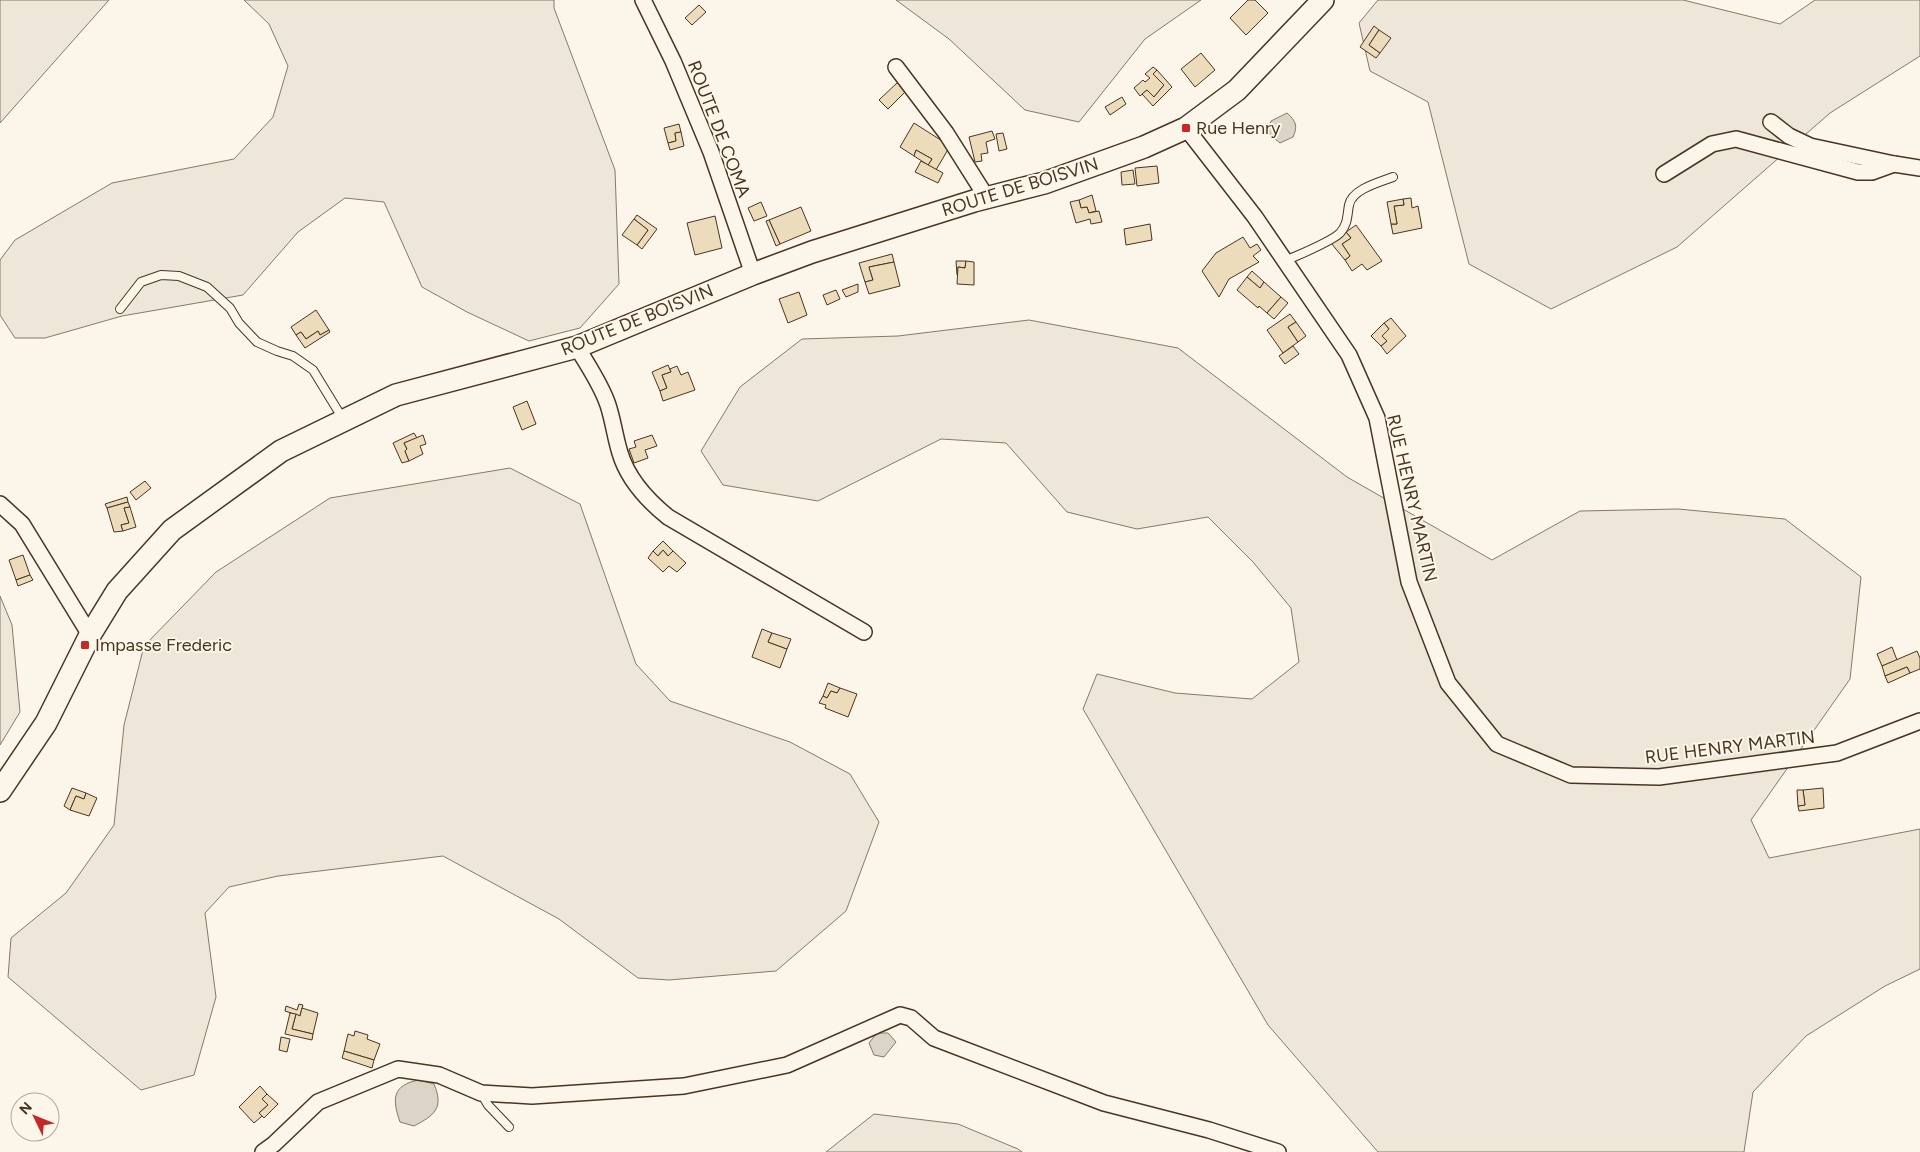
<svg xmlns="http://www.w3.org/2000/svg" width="1920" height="1152" viewBox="0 0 1920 1152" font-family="Figtree,sans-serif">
  <rect width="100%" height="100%" fill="#fbf6e9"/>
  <g fill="#ede6d9" stroke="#887966">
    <polygon points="0,0 109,0 0,123"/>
    <polygon points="244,0 554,0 554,8 615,170 619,284 580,328 529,341 467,312 422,287 384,202 345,198 298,232 243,295 122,316 45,338 15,338 0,315 0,260 15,240 112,183 234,159 273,117 288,66 269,24"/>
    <polygon points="896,0 1201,0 1145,39 1079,122 1025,110 949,39"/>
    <polygon points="1378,0 1683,0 1780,24 1815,0 1920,0 1920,56 1830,113 1677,247 1551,309 1469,264 1428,102 1370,71 1359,23"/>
    <polygon points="1029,320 1178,348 1347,477 1492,560 1580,511 1678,509 1785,519 1861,577 1850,679 1751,820 1769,858 1920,829 1920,969 1885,986 1806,1036 1753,1092 1744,1152 1378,1152 1268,1025 1083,709 1097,674 1175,693 1252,699 1299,662 1291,608 1253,562 1208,517 1137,529 1067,512 1006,443 941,439 818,501 723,485 701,451 740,387 802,339 898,336"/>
    <polygon points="510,468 580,504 636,664 670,701 790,742 850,774 879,822 846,911 776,971 669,980 638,978 559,919 443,856 278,876 229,887 205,913 216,997 194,1075 141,1090 8,977 11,938 66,893 114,825 124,725 144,646 216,572 330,498"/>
    <polygon points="0,596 12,625 20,712 0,745"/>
    <polygon points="874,1114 958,1124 1018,1149 1022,1152 826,1152"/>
  </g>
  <g fill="#dcd4c6" stroke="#887966">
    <path d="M1287 113C1296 121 1298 126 1293 137L1280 143 1270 135 1269 127 1271 121Z"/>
    <polygon points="877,1033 888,1033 896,1042 884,1057 874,1055 869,1043"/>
    <path d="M419 1080 434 1084C444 1108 435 1115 414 1126L400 1122C392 1099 392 1085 419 1080Z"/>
  </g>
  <g fill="#ecdcbc" stroke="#4a3520">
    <polygon points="1248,0 1255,0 1268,13 1246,35 1230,18"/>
    <polygon points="699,5 706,12 692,25 685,18"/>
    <polygon points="1374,26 1379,30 1369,45 1380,53 1376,58 1360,47"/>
    <polygon points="1379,30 1391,38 1380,53 1369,45"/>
    <polygon points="1201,53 1215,70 1195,87 1181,69"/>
    <polygon points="1153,67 1157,70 1153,74 1164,85 1154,97 1147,90 1140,96 1134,88 1143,80 1145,82 1150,78 1145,74"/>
    <polygon points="1157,70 1172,87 1153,106 1142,94 1147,90 1154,97 1164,85 1153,74"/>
    <polygon points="898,82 907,90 888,109 879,100"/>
    <polygon points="1122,97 1126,104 1110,115 1105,107"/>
    <polygon points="914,123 950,146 936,170 928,165 932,159 916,150 914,156 900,147"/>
    <polygon points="679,124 681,132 675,133 676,141 668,143 664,128"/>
    <polygon points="992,131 995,139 986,142 988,153 981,154 982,161 975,162 969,137"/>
    <polygon points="681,132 684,146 670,150 668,143 676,141 675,133"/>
    <polygon points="1003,133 1007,149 999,151 996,134"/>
    <polygon points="916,150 932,159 928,165 914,156"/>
    <polygon points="921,161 943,173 938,183 915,172"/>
    <polygon points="1157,166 1159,183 1137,186 1135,168"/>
    <polygon points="1133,170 1135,184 1122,185 1121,172"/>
    <polygon points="1092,195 1096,211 1089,213 1087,207 1081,208 1079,200"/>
    <polygon points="1411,198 1412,208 1418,206 1422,228 1393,234 1391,224 1397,224 1394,206 1404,205 1403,199"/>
    <polygon points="1403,199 1404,205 1394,206 1397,224 1391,224 1387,202"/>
    <polygon points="1079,200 1081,208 1087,207 1089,213 1099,211 1102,222 1091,224 1090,219 1076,223 1070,202"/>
    <polygon points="761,202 767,216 754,221 748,208"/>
    <polygon points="801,207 811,231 780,244 769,220"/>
    <polygon points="637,215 657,229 642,249 637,245 648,230 634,219"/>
    <polygon points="715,216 722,248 695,255 687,223"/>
    <polygon points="634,219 648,230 637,245 622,235"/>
    <polygon points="769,220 780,244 776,246 766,221"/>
    <polygon points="1150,224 1152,240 1126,245 1124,229"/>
    <polygon points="1356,225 1382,261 1367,270 1362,264 1352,271 1345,260 1350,256 1342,244 1351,238 1346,232"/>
    <polygon points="1346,232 1351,238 1342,244 1350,256 1345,260 1331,243"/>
    <polygon points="1243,237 1250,248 1257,244 1261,250 1253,256 1259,262 1229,279 1219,297 1202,271 1216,253"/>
    <polygon points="892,254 894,262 869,267 873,280 865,282 859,263"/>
    <polygon points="956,261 966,261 965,268 958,267 958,275 957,275"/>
    <polygon points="966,261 974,262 974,285 957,284 958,267 965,268"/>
    <polygon points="894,262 900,286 869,294 865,282 873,280 869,267"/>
    <polygon points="1252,271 1264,282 1260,288 1247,277"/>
    <polygon points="1247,277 1260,288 1264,282 1281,297 1267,313 1259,306 1258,308 1237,290"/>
    <polygon points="858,284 858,292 846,297 842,290"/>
    <polygon points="836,290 840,299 827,305 823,295"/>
    <polygon points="799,292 807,315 788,323 779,299"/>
    <polygon points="1281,297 1288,303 1274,319 1267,313"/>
    <polygon points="316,310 329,330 320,335 318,331 306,339 301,332 296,335 291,327"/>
    <polygon points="1290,314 1296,322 1288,327 1298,342 1283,353 1267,330"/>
    <polygon points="1391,318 1406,336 1387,354 1381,346 1387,341 1382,336 1389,329 1384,323"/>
    <polygon points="1296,322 1306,336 1298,342 1288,327"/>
    <polygon points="1384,323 1389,329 1382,336 1387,341 1381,346 1371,336"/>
    <polygon points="329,330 330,332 305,348 296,335 301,332 306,339 318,331 320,335"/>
    <polygon points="1293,346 1299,354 1285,364 1279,356"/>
    <polygon points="668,365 671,372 662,375 667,388 660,391 652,372"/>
    <polygon points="677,366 681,375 688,372 695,390 663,401 660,391 667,388 662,375 671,372 670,369"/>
    <polygon points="527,401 536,424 522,430 513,407"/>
    <polygon points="414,433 417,438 404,443 407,449 405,451 409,461 402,463 393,443"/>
    <polygon points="423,435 426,444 420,446 423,454 409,461 405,451 407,449 404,443"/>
    <polygon points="652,435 657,446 645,450 648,458 634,463 629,449 636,447 634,441"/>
    <polygon points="145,481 151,488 136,500 130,492"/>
    <polygon points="127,497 128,502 107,508 105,504"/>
    <polygon points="128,502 130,507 124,508 129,523 121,525 123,531 114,532 107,508"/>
    <polygon points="130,507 136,527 123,531 121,525 129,523 124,508"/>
    <polygon points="663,541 673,551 668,556 663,550 658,556 653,551"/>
    <polygon points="663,550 668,556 673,551 686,563 677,572 669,566 663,572 648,558 653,551 658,556"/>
    <polygon points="23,555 30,575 16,580 9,560"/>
    <polygon points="30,575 33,580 18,586 16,580"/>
    <polygon points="762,629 772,633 768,642 787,649 780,668 752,657"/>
    <polygon points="772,633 791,639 787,649 768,642"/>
    <polygon points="1892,647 1897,660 1882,666 1877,654"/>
    <polygon points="1917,651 1920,658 1920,669 1910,673 1907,667 1885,676 1882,666"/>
    <polygon points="1907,667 1910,673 1888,683 1885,676"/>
    <polygon points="828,683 840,688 837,693 831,691 827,698 823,696"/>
    <polygon points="840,688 857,694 848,717 825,708 826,705 819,703 823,696 827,698 831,691 837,693"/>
    <polygon points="72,788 86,793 84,799 76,796 70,810 64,806"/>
    <polygon points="1823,788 1824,808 1799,811 1798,806 1805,805 1803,790"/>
    <polygon points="1797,790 1803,790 1805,805 1798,806"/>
    <polygon points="86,793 97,798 89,816 70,810 76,796 84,799"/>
    <polygon points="299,1004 303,1005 300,1016 285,1011 286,1006 297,1010"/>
    <polygon points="302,1008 318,1013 313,1034 292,1029 296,1014 300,1016"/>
    <polygon points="290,1013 296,1014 292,1029 313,1034 312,1040 285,1034"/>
    <polygon points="355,1031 368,1035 367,1039 380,1044 374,1060 344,1051 348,1034 354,1036"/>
    <polygon points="281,1037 290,1039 287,1052 279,1050"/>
    <polygon points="344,1051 374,1060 372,1068 342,1058"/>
    <polygon points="260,1086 267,1094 262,1099 268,1105 259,1113 262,1116 254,1123 239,1107"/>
    <polygon points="267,1094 278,1104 264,1118 259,1113 268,1105 262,1099"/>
  </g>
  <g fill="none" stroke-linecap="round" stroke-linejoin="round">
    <g stroke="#4a3520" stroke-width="10">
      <g id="service">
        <path d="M1285 261C1298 255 1331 242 1340 233 1348 224 1347 216 1349 205 1352 189 1380 182 1393 177"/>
        <polyline points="120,309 141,282 161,275 179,276 207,287 230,308 239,323 257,342 277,351 293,356 313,370 343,419"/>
        <polyline points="481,1093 488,1105 509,1127"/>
      </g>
    </g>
    <g stroke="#4a3520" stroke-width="18">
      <g id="minor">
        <polyline points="643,0 673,61 711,152 753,274"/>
        <polyline points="896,67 946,133 987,198"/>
        <polyline points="1771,122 1789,136 1810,146 1894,164 1920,168"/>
        <polyline points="1186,128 1255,217 1349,355 1377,418 1409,582 1448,683 1497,744 1571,775 1659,777 1837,753 1920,721"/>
        <polyline points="1664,174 1712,144 1736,139 1858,172 1872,172 1894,164"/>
        <path d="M577 347C588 366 601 384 608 405 613 420 615 437 620 453 628 480 647 500 668 517L864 632"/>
        <polyline points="0,504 22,524 90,635"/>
        <polyline points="263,1152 274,1144 318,1102 398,1069 439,1075 481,1093 532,1096 684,1086 787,1065 900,1015 911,1018 934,1038 1104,1103 1209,1130 1278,1152"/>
      </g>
    </g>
    <g stroke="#4a3520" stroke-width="24">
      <polyline id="secondary" points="0,791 46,723 90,635 117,591 172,530 281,451 396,395 577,347 753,274 812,252 974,201 1044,183 1144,147 1186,128 1237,90 1323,0"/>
    </g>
    <use href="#service" stroke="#fbf6e9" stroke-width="8"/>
    <use href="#minor" stroke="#fbf6e9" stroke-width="15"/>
    <use href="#secondary" stroke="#fbf6e9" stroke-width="21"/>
  </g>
  <g fill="#c62828" stroke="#fbf6e9" stroke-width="2">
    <rect x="1181" y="123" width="10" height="10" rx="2.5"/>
    <rect x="80" y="640" width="10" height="10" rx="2.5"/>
  </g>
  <g text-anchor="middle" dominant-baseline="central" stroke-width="4" stroke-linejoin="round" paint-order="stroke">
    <g font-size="18" fill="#4a3520" stroke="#fbf6e9" text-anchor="start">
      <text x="1196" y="128">Rue Henry</text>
      <text x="95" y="645">Impasse Frederic</text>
    </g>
    <g font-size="18" fill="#4a3520" stroke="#fbf6e9">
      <text transform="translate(719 129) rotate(69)">ROUTE DE COMA</text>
      <text transform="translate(1020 187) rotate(-17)">ROUTE DE BOISVIN</text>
      <text transform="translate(637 320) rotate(-22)">ROUTE DE BOISVIN</text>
      <text transform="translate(1412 498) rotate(77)">RUE HENRY MARTIN</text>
      <text transform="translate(1730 747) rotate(-7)">RUE HENRY MARTIN</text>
    </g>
  </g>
  <g transform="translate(35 1117) rotate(313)"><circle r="24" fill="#fbf6e9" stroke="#b4a999"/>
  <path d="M0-4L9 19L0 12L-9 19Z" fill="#c62828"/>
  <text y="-8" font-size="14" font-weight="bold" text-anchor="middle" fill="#4a3520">N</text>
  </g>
</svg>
